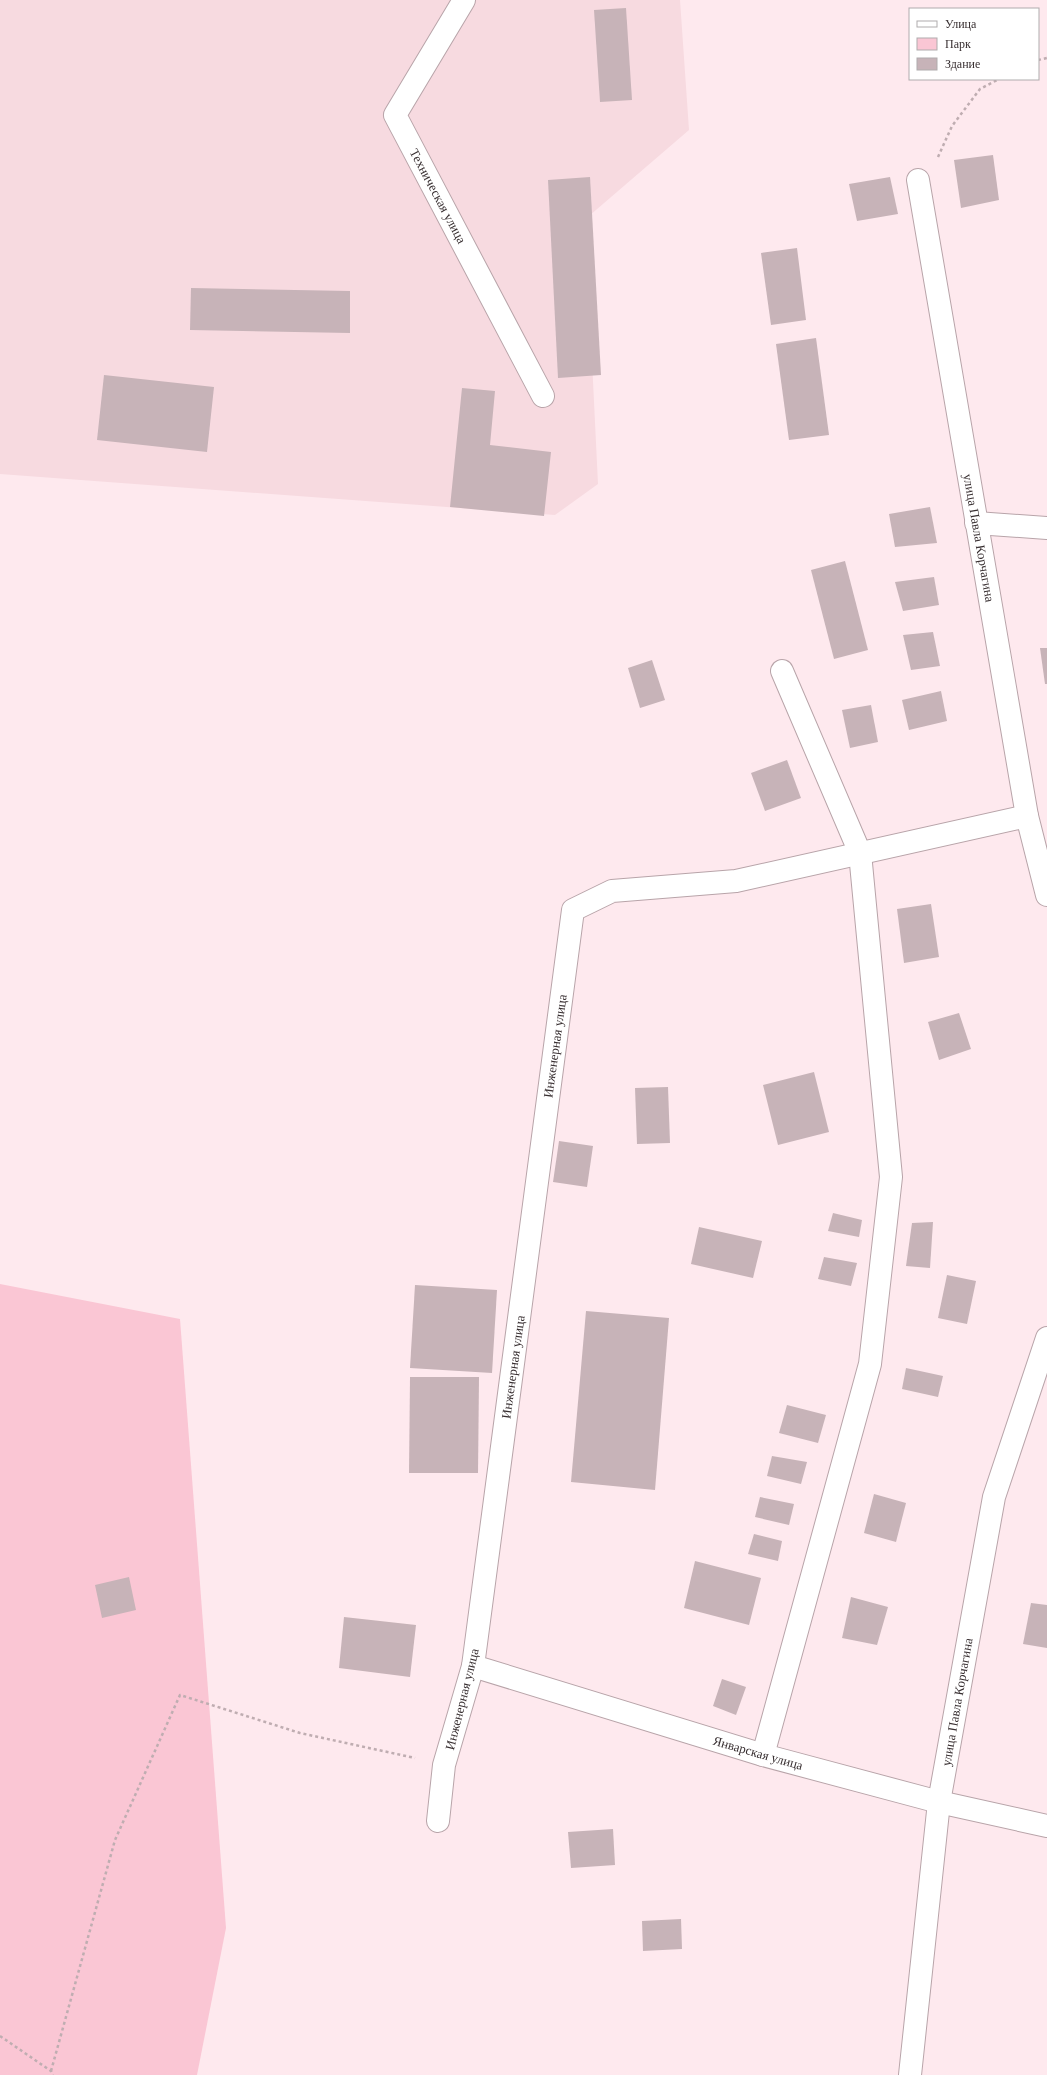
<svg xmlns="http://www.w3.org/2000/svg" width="1047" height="2075" viewBox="0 0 1047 2075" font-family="'Times New Roman',serif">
  <rect width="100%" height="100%" fill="#fee9ee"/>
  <polygon fill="#f7dae0" points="0,0 680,0 689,130 589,216 591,340 598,484 555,515 0,474"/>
  <polygon fill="#fac6d4" points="0,1284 180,1319 226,1928 197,2075 0,2075"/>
  <g fill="#c7b3b8">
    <polygon points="626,8 632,100 600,102 594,10"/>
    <polygon points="993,155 999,200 961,208 954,160"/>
    <polygon points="590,177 601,375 558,378 548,180"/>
    <polygon points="890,177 898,214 857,221 849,184"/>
    <polygon points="797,248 806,320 771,325 761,253"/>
    <polygon points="191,288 350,291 350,333 190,330"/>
    <polygon points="816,338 829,435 789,440 776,344"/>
    <polygon points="104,375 214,387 207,452 97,440"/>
    <polygon points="462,388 495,391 490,445 551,452 544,516 450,507"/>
    <polygon points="930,507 937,543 895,547 889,514"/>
    <polygon points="845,561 868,650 834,659 811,570"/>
    <polygon points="934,577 939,605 903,611 895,582"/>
    <polygon points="933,632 940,666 911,670 903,635"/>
    <polygon points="1040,648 1047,648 1047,684 1045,684"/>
    <polygon points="652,660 665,700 640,708 628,668"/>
    <polygon points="941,691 947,721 909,730 902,700"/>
    <polygon points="871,705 878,742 850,748 842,710"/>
    <polygon points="787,760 801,798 765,811 751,773"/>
    <polygon points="931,904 939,957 904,963 897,909"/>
    <polygon points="959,1013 971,1049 939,1060 928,1022"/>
    <polygon points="814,1072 829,1132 778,1145 763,1085"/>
    <polygon points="668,1087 670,1143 637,1144 635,1088"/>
    <polygon points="559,1141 593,1146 587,1187 553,1182"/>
    <polygon points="833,1213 862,1220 859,1237 828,1231"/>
    <polygon points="933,1222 930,1268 906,1266 912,1223"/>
    <polygon points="699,1227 762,1241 753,1278 691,1264"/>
    <polygon points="824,1257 857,1263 851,1286 818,1279"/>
    <polygon points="947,1275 976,1281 967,1324 938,1318"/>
    <polygon points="415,1285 497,1290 492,1373 410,1368"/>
    <polygon points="586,1311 669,1318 655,1490 571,1482"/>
    <polygon points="906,1368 943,1376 938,1397 902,1389"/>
    <polygon points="410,1377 479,1377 478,1473 409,1473"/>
    <polygon points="787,1405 826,1415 818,1443 779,1433"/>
    <polygon points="772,1456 807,1462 801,1484 767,1476"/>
    <polygon points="874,1494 906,1503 896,1542 864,1533"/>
    <polygon points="760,1497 794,1504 789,1525 755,1517"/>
    <polygon points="754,1534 782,1541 778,1561 748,1554"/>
    <polygon points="695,1561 761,1578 749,1625 684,1608"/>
    <polygon points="129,1577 136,1610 102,1618 95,1585"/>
    <polygon points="851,1597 888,1607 877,1645 842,1638"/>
    <polygon points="1031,1603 1047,1605 1047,1648 1023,1644"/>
    <polygon points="344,1617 416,1625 410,1677 339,1668"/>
    <polygon points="722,1679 746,1687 736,1715 713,1706"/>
    <polygon points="613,1829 615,1865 571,1868 568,1832"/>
    <polygon points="681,1919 682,1949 643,1951 642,1921"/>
  </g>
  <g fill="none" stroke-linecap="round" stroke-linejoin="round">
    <g stroke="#b8a4a9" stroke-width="24">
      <g id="minor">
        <polyline points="464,0 395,115 543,396"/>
        <polyline points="918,180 1027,816 1047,895"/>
        <polyline points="976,523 1047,528"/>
        <polyline points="473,1666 763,1755 939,1802 1047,1826"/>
        <polyline points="763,1755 870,1364 891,1177 860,853 782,671"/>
        <polyline points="438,1821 444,1765 473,1666 573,910 612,891 736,881 1027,816"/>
        <polyline points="910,2075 939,1802 994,1497 1047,1338"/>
      </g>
    </g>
    <g stroke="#bfadb1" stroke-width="2.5" stroke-dasharray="3 3" stroke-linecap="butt">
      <polyline points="1038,60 1047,58"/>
      <polyline points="938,157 952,126 980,89 999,79"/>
      <polyline points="0,2036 51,2071 53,2075"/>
      <polyline points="51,2071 115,1840 180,1695 300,1733 415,1758"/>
    </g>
    <use href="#minor" stroke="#fff" stroke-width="22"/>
  </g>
  <g text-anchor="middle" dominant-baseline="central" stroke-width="3" stroke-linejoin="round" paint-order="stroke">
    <g font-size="13" fill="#382f31" stroke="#fff">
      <text transform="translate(438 196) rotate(62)">Техническая улица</text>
      <text transform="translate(979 538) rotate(80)">улица Павла Корчагина</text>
      <text transform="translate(555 1046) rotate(-82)">Инженерная улица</text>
      <text transform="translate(513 1367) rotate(-82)">Инженерная улица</text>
      <text transform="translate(462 1699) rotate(-76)">Инженерная улица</text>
      <text transform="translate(957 1702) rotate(-80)">улица Павла Корчагина</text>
      <text transform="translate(758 1753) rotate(16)">Январская улица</text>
    </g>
  </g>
  <rect x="909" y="8" width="130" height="72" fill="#ffffff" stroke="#afacad"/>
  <rect x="917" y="21" width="20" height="6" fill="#ffffff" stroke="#afacad"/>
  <text x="945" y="28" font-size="12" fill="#382f31">Улица</text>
  <rect x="917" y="38" width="20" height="12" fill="#fac6d4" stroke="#afacad"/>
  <text x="945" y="48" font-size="12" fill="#382f31">Парк</text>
  <rect x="917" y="58" width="20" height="12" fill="#c7b3b8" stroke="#afacad"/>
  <text x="945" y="68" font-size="12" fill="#382f31">Здание</text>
</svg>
